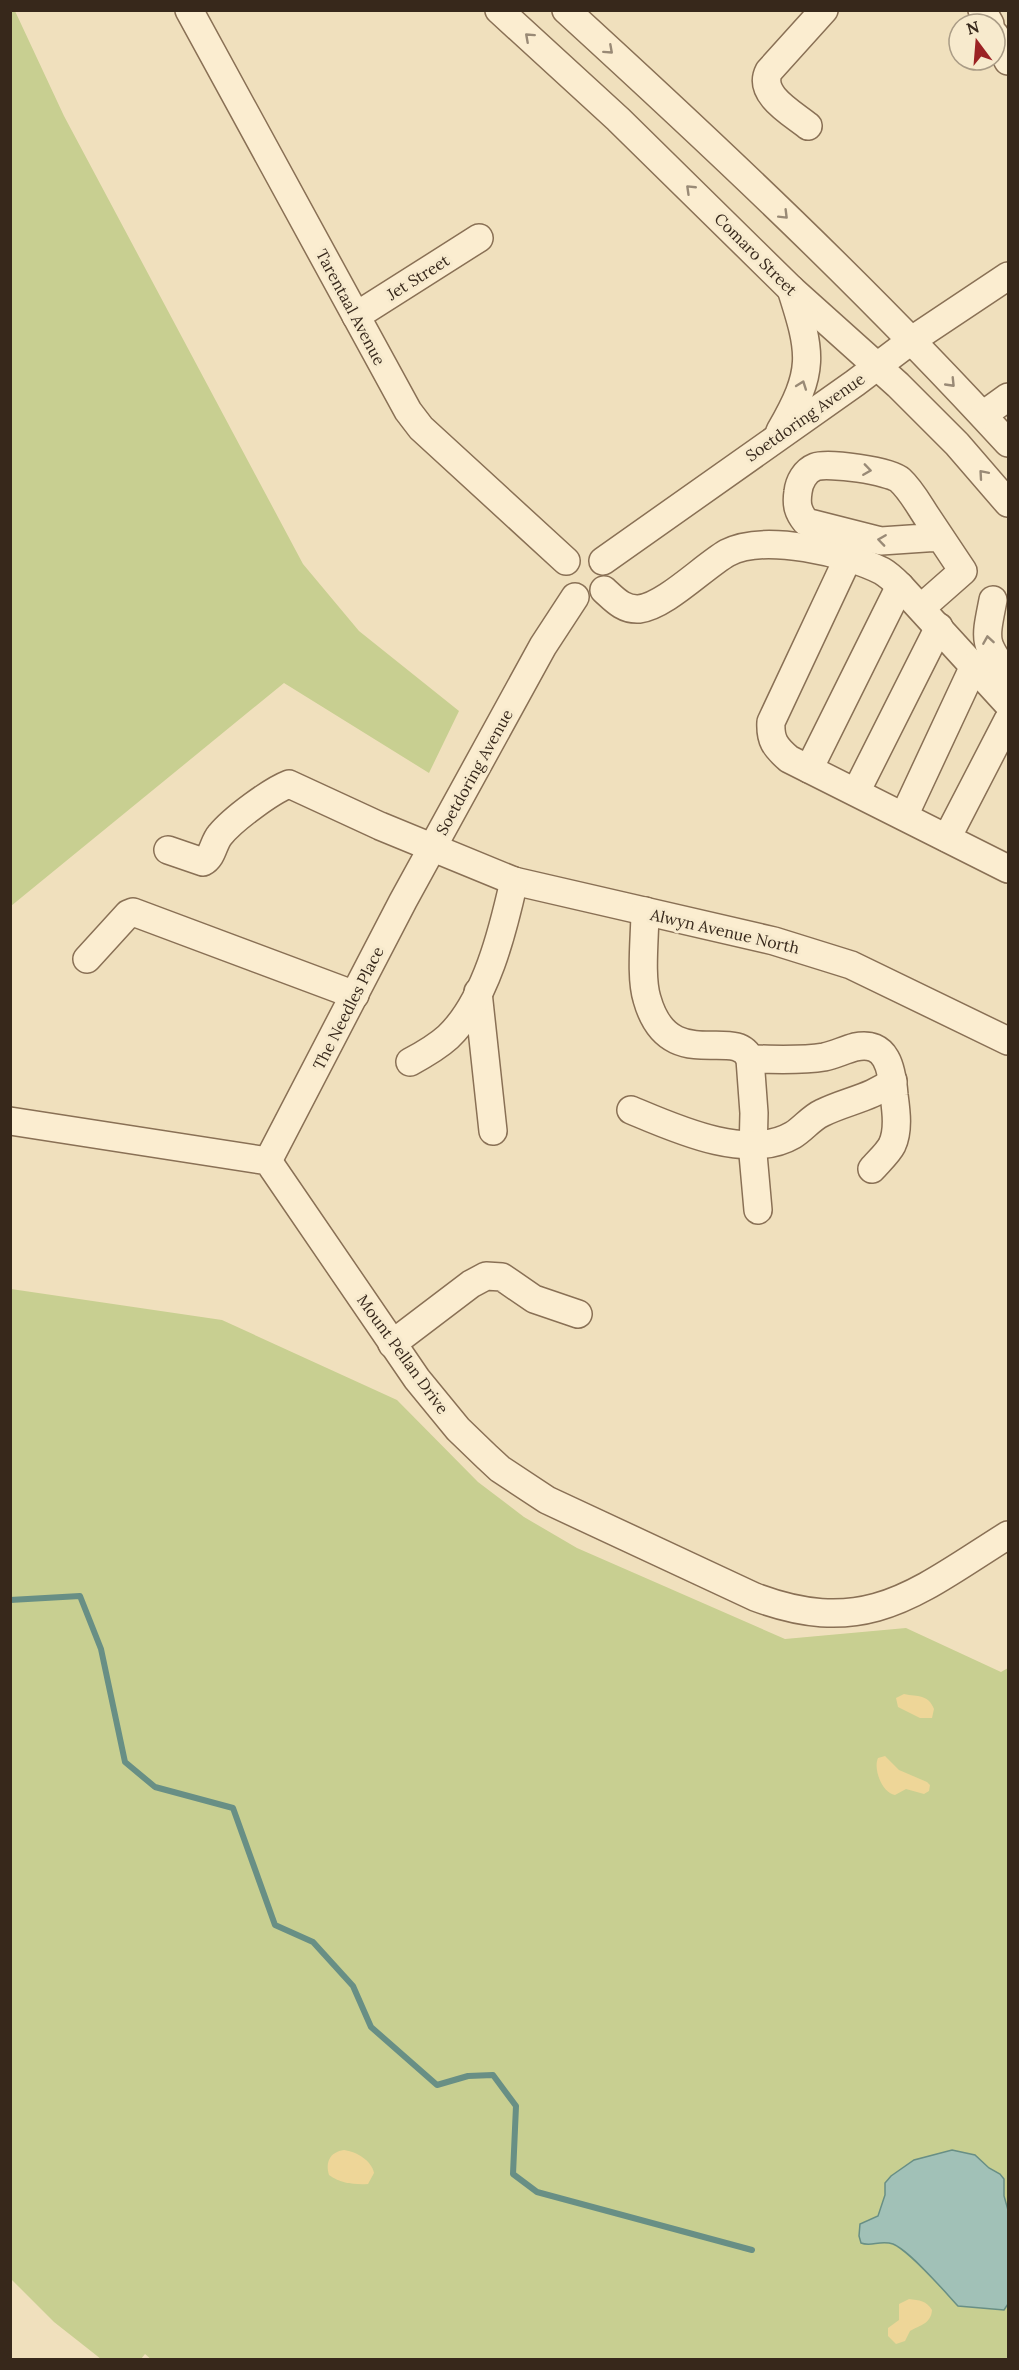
<svg xmlns="http://www.w3.org/2000/svg" width="1019" height="2370" viewBox="0 0 1019 2370" font-family="Lora,serif">
  <rect width="100%" height="100%" fill="#f0e0bd"/>
  <g fill="#c8cf91">
    <polygon points="15,11 64,116 303,564 359,631 459,711 429,773 284,683 11,906 10,11"/>
    <polygon points="11,1289 222,1320 397,1400 478,1482 524,1517 577,1548 785,1639 906,1628 1001,1672 1008,1668 1008,2359 152,2360 145,2354 141,2359 101,2359 54,2322 11,2279"/>
  </g>
  <g fill="#eed698">
    <path d="M904 1694C918 1697 928 1694 934 1709L932 1718H920L898 1707 896 1698Z"/>
    <path d="M885 1756 899 1770 927 1782 930 1785 929 1791 924 1794 906 1789 895 1795C882 1793 873 1769 878 1758Z"/>
    <path d="M344 2150C357 2152 371 2160 374 2173L368 2184C356 2185 339 2183 329 2175 325 2162 330 2152 344 2150Z"/>
    <path d="M909 2299C919 2300 927 2301 932 2310 931 2324 920 2325 910 2331L905 2341 896 2344 888 2336V2328L899 2320V2304Z"/>
  </g>
  <path fill="#a1c1b7" stroke="#688f85" stroke-width="1.5" d="M952 2150 975 2155 989 2168 1000 2174 1004 2179V2196L1008 2210V2304L1004 2310 958 2306C945 2292 910 2251 893 2244 880 2240 871 2247 861 2243L859 2236 860 2224 878 2216 885 2195V2183L891 2176 914 2160Z"/>
  <g fill="none" stroke-linecap="round" stroke-linejoin="round">
    <polyline stroke="#688f85" stroke-width="6" points="10,1600 80,1596 101,1649 125,1762 155,1787 233,1808 275,1925 313,1942 353,1986 371,2027 437,2085 468,2076 493,2075 516,2106 513,2174 537,2192 752,2250"/>
    <g stroke="#897055" stroke-width="30">
      <g id="minor">
        <polyline points="189,10 408,411 421,428 566,561"/>
        <polyline points="499,10 618,119 791,289 898,385 957,444 1008,503"/>
        <path d="M566 10C718 149 869 291 1008 443"/>
        <polyline points="982,10 990,24"/>
        <polyline points="995,35 1008,61"/>
        <path d="M808 126C792 113 757 94 769 71L824 10"/>
        <polyline points="356,316 479,238"/>
        <polyline points="983,415 1008,397"/>
        <path d="M780 431C815 371 812 354 791 289"/>
        <path d="M848 558 771 722C770 740 775 747 789 759L1008 869"/>
        <polyline points="603,561 855,383 912,340 1008,276"/>
        <path d="M604 590C614 599 623 610 639 609 665 606 703 567 727 553 764 533 847 553 882 571 889 575 895 581 900 586L1008 704"/>
        <path d="M993 600C985 641 983 642 1008 675"/>
        <path d="M921 608 963 571C951 553 939 535 927 517 919 505 911 490 900 480 890 471 828 462 815 467 805 471 799 482 798 492 796 505 798 512 806 522L881 541 940 537"/>
        <polyline points="809,769 900,586"/>
        <polyline points="856,792 939,627"/>
        <polyline points="904,816 974,666"/>
        <polyline points="947,838 1008,720"/>
        <path d="M168 850 203 862C213 857 213 843 220 835 233 819 271 791 289 784L380 826 514 881 774 941 851 965 1008 1041"/>
        <path d="M645 911C645 936 640 977 647 999 669 1077 736 1024 750 1059L754 1113 753 1154 758 1210"/>
        <polyline points="87,959 128,914 133,912 355,995"/>
        <polyline points="478,992 493,1131"/>
        <path d="M750 1059C775 1059 800 1061 824 1057 834 1055 844 1050 855 1047 887 1040 892 1069 894 1095 896 1110 899 1130 892 1145 888 1153 878 1162 872 1169"/>
        <path d="M410 1062C423 1055 437 1047 448 1037 486 1001 503 930 514 881"/>
        <path d="M631 1110C674 1128 747 1162 793 1135 803 1129 811 1118 822 1113 846 1101 872 1098 893 1081"/>
        <path d="M10 1121 268 1161 417 1379 458 1429 486 1456 500 1469 547 1500 755 1597C867 1639 917 1592 1008 1535"/>
        <polyline points="268,1161 403,901 543,646 575,597"/>
        <polyline points="392,1344 471,1284 486,1276 502,1277 534,1299 578,1314"/>
      </g>
    </g>
    <use href="#minor" stroke="#fbedd0" stroke-width="27"/>
  </g>
  <defs><path id="oneway-chevron" d="M-2-3.5L2.5 0L-2 3.5" fill="none" stroke-width="1.6" stroke-linecap="round" stroke-linejoin="round" transform="scale(1.5)"/></defs>
  <g stroke="#998a76">
    <use href="#oneway-chevron" transform="translate(529 37) rotate(-138)"/>
    <use href="#oneway-chevron" transform="translate(609 50) rotate(42)"/>
    <use href="#oneway-chevron" transform="translate(690 189) rotate(-136)"/>
    <use href="#oneway-chevron" transform="translate(784 215) rotate(45)"/>
    <use href="#oneway-chevron" transform="translate(951 383) rotate(46)"/>
    <use href="#oneway-chevron" transform="translate(802 385) rotate(-70)"/>
    <use href="#oneway-chevron" transform="translate(867 470) rotate(8)"/>
    <use href="#oneway-chevron" transform="translate(983 474) rotate(-131)"/>
    <use href="#oneway-chevron" transform="translate(882 540) rotate(-172)"/>
    <use href="#oneway-chevron" transform="translate(988 640) rotate(-99)"/>
  </g>
  <g text-anchor="middle" dominant-baseline="central" stroke-width="6" stroke-linejoin="round" paint-order="stroke">
    <g font-size="16" fill="#37281b" stroke="#f7eacd">
      <text transform="translate(756 254) rotate(45)">Comaro Street</text>
      <text transform="translate(418 277) rotate(-32)">Jet Street</text>
      <text transform="translate(351 307) rotate(62)">Tarentaal Avenue</text>
      <text transform="translate(805 417) rotate(-35)">Soetdoring Avenue</text>
      <text transform="translate(474 772) rotate(-61)">Soetdoring Avenue</text>
      <text transform="translate(725 931) rotate(13)">Alwyn Avenue North</text>
      <text transform="translate(348 1008) rotate(-63)">The Needles Place</text>
      <text transform="translate(403 1354) rotate(54)">Mount Pellan Drive</text>
    </g>
  </g>
  <rect width="1019" height="2370" fill="none" stroke="#37281b" stroke-width="24"/>
  <g transform="translate(977 42) rotate(344)"><circle r="28" fill="#f7eacd" stroke="#aa9c86" stroke-width="1.5"/>
  <path d="M0-4.5L10 22L0 15L-10 22Z" fill="#9b2224"/>
  <text y="-9" font-size="16" font-weight="bold" text-anchor="middle" fill="#37281b">N</text>
  </g>
</svg>
